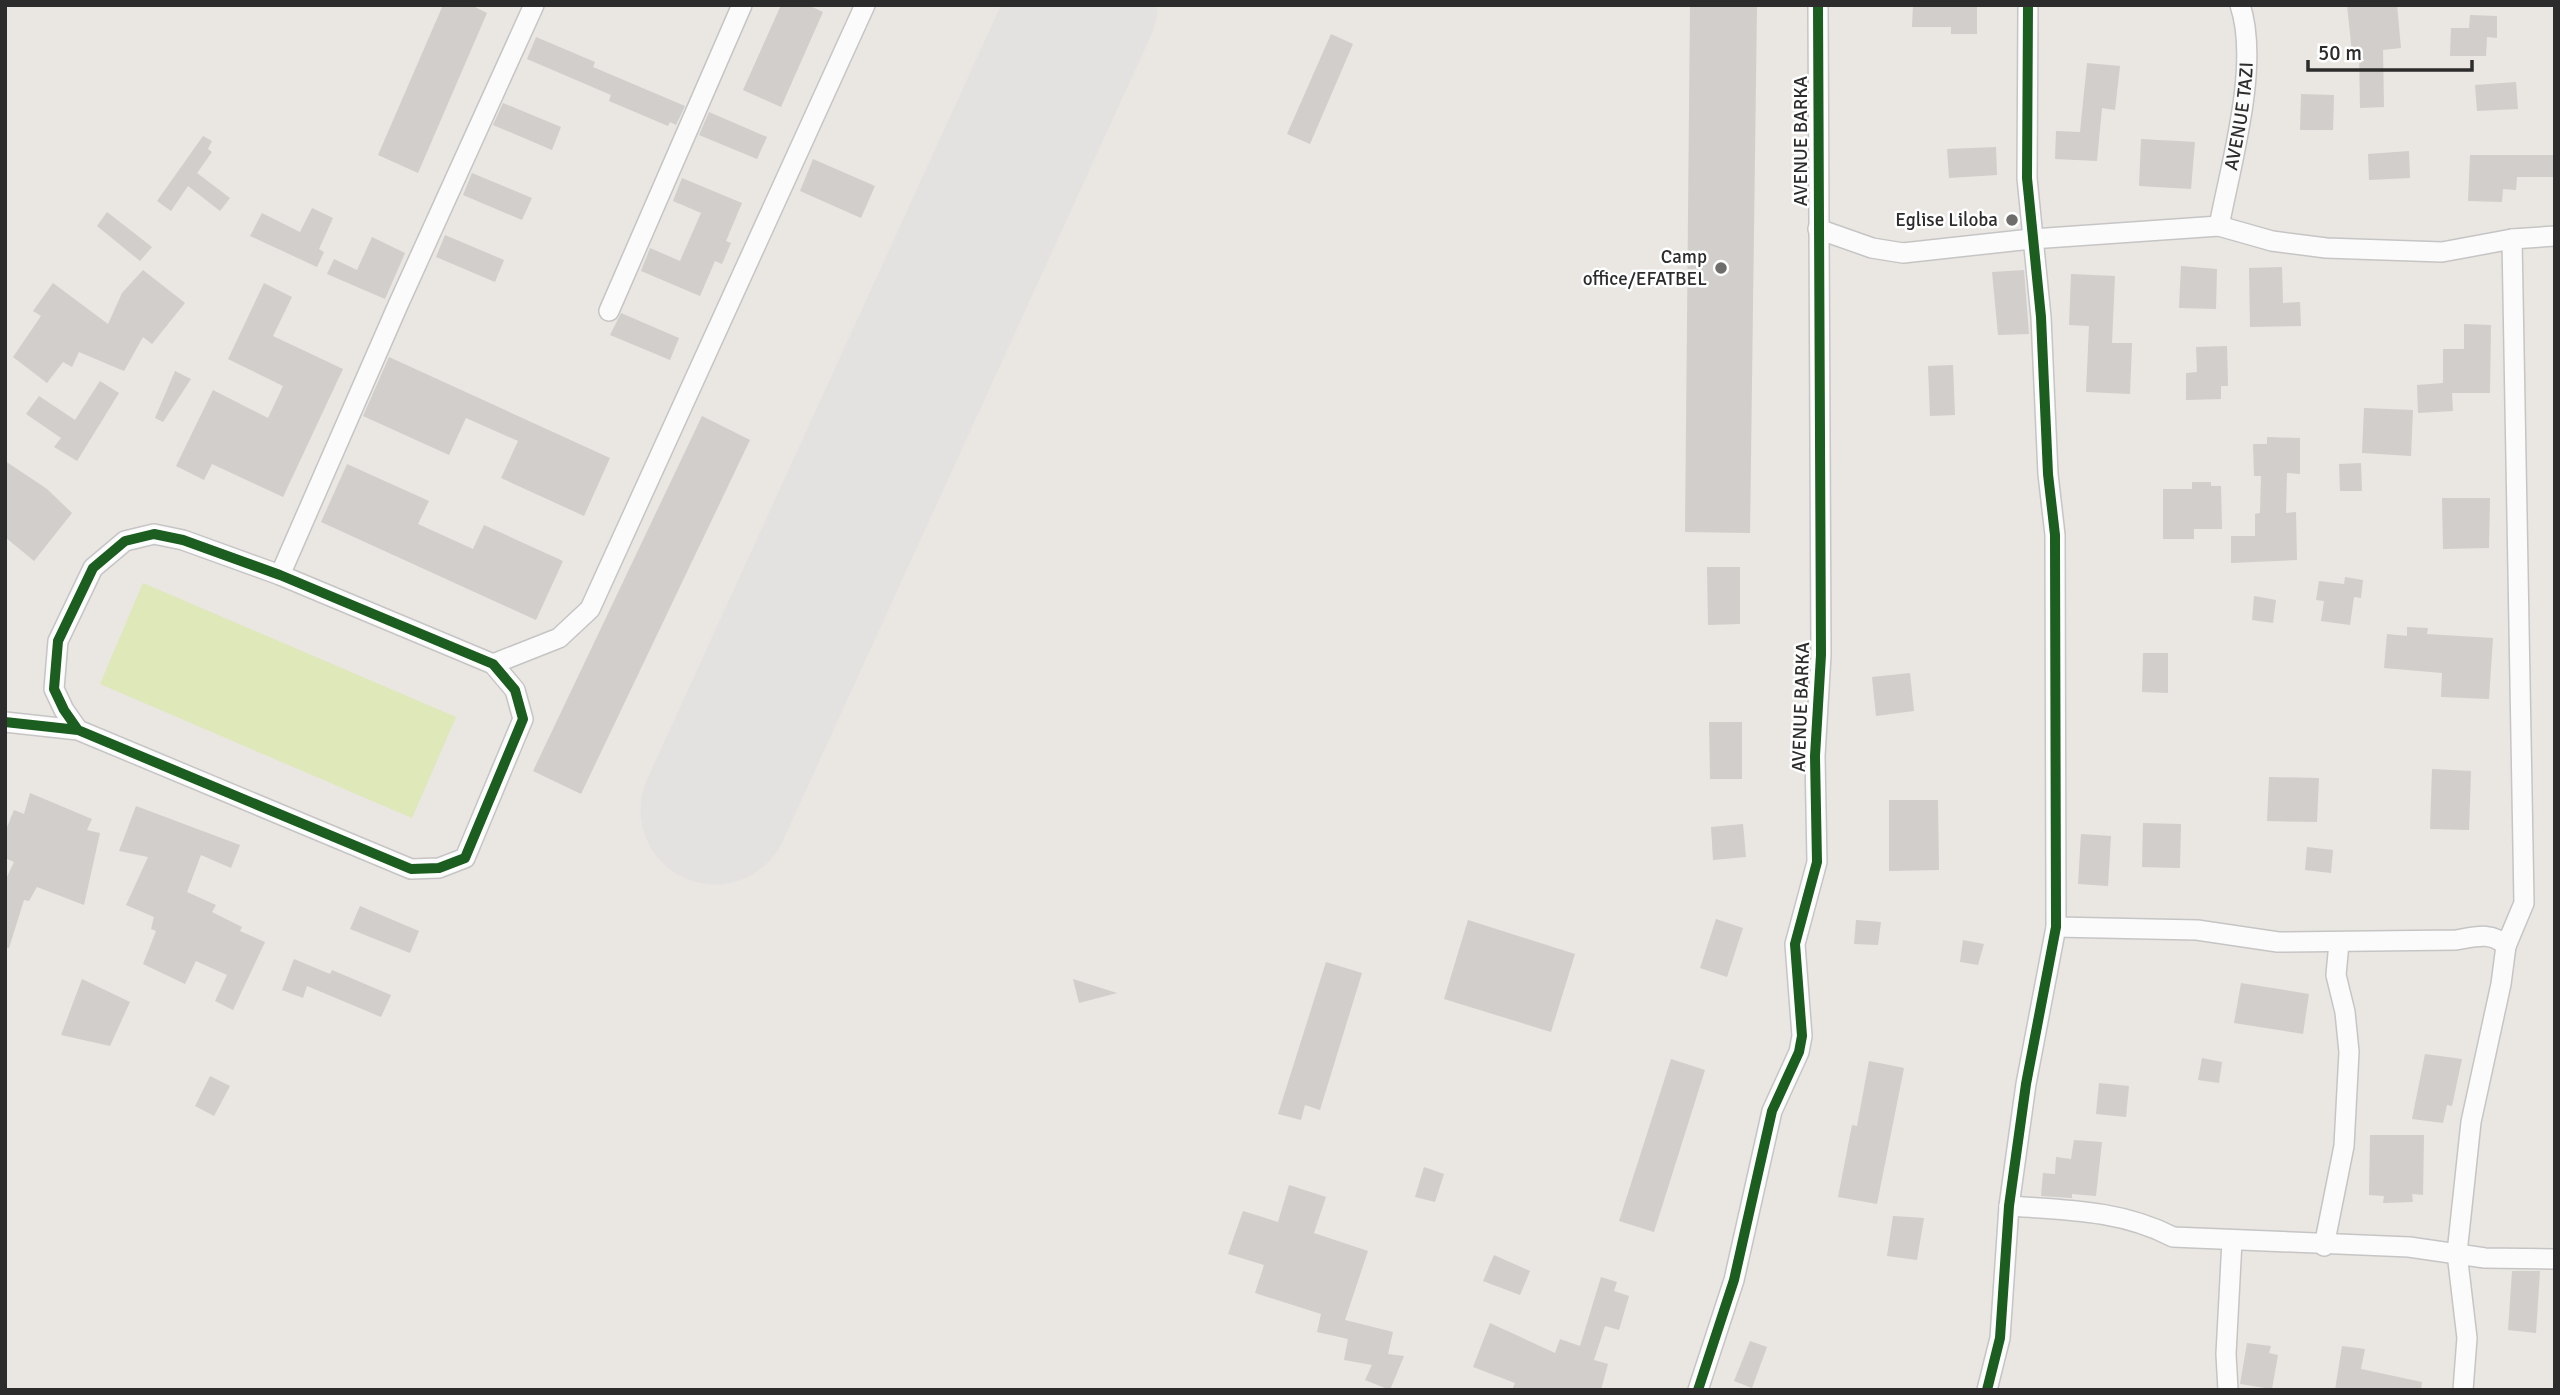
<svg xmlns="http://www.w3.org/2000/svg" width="2560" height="1395" viewBox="0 0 2560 1395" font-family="Signika,sans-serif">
  <rect width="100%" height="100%" fill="#eae6e2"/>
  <polygon fill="#dee8b9" points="143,583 456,717 412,818 100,684"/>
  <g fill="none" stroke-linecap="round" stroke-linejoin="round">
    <polyline stroke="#e4e2e0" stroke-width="149" points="715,810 1083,5"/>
  </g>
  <g fill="#d1cecb">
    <polygon points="443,5 471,5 487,13 418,173 378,155"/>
    <polygon points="781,5 808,5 823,12 781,107 743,90"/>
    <polygon points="1690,5 1757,5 1750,533 1685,532"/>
    <polygon points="1913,5 1977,5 1977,34 1951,34 1951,27 1912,27"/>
    <polygon points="2347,5 2397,5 2401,48 2383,50 2384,107 2360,108 2359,52 2352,53"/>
    <polygon points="2470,15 2497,16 2497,38 2487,37 2486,56 2450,56 2451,28 2469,28"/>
    <polygon points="1331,34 1353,44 1310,144 1287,134"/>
    <polygon points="536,37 595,62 593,67 685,106 676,125 670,122 668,126 609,101 611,95 527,59"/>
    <polygon points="2087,63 2120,66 2115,110 2102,108 2097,161 2055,159 2056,131 2080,132"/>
    <polygon points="2516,82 2518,109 2477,111 2475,85"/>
    <polygon points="2301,94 2334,95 2333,130 2300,130"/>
    <polygon points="503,103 561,127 552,150 493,125"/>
    <polygon points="709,112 767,137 757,159 699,135"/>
    <polygon points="203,136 212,141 208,149 212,152 197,173 230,198 220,211 188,186 171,211 157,201"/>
    <polygon points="2141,139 2195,142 2191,189 2139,186"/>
    <polygon points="1996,147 1997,175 1949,178 1947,149"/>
    <polygon points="2409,151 2410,178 2369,180 2368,154"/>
    <polygon points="2470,155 2555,155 2555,177 2517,177 2516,190 2503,189 2502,202 2468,201"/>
    <polygon points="813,159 875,186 861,218 800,191"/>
    <polygon points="472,173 532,198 522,220 463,195"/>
    <polygon points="682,178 742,203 726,241 731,243 722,264 715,261 700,296 641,271 650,248 680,261 701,213 673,201"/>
    <polygon points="312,208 333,218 319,249 324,252 317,267 250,236 262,213 300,232"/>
    <polygon points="107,212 152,247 140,261 97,226"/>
    <polygon points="445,235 504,260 495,282 436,257"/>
    <polygon points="372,237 405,253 385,299 327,274 334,259 357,270"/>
    <polygon points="2181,266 2217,269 2216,309 2179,308"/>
    <polygon points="2282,267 2283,303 2300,302 2301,326 2250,327 2249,268"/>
    <polygon points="143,270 185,303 152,344 143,337 124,371 79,352 72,367 63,362 47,383 13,357 41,316 33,311 53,283 108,324 122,293"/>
    <polygon points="2024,270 2029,334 1998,335 1992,272"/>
    <polygon points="2071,274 2115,276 2112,343 2132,343 2130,394 2086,392 2089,326 2069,325"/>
    <polygon points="264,283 292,297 273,336 343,369 283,497 212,464 204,480 176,466 213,390 268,418 283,386 228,359"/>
    <polygon points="621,313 679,338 670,360 610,335"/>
    <polygon points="2464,324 2491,325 2490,393 2452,393 2453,411 2418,413 2417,385 2443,383 2443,349 2464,349"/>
    <polygon points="2227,346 2228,386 2221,386 2221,399 2186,400 2186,373 2197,372 2196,347"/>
    <polygon points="389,357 610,458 584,516 501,478 518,441 466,418 449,455 363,416"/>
    <polygon points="1953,365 1955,415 1930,416 1928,366"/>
    <polygon points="175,371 191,379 163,422 155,418"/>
    <polygon points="100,381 119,393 77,461 54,447 61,438 26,414 39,396 75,420"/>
    <polygon points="2364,408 2413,410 2411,456 2362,453"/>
    <polygon points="702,416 750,440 581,794 533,771"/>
    <polygon points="2267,437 2300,438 2300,474 2287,473 2286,513 2296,512 2297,560 2231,563 2231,536 2255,536 2255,514 2260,513 2261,476 2254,476 2253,444 2267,444"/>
    <polygon points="5,461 47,489 72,513 34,561 5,537"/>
    <polygon points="2361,463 2362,491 2340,491 2339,464"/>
    <polygon points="347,464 429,501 418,524 473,549 484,525 563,561 536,620 321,522"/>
    <polygon points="2192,482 2211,482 2211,486 2221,486 2222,529 2194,529 2194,539 2163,539 2163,489 2192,489"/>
    <polygon points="2442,498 2490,498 2489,548 2443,549"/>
    <polygon points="1707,567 1740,567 1740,624 1708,625"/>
    <polygon points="2345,577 2363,580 2361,598 2354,597 2350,625 2321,621 2324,601 2316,600 2319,581 2344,584"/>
    <polygon points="2254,596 2276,600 2273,623 2252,620"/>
    <polygon points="2407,627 2428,628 2427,634 2493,638 2489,699 2441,697 2442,673 2384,668 2387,634 2407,636"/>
    <polygon points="2143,653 2168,653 2168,693 2142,692"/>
    <polygon points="1910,673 1914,711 1876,716 1872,677"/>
    <polygon points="1709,722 1742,722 1742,779 1710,779"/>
    <polygon points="2432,769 2471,771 2469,830 2430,829"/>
    <polygon points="2269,777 2319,778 2317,822 2267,821"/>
    <polygon points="30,793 92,819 87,830 100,833 84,905 37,887 29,901 24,900 9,948 5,948 5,881 14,862 5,858 5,832 14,810 24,814"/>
    <polygon points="1889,800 1938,800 1939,870 1889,871"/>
    <polygon points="136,806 240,845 231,868 201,855 187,892 216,905 212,912 242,927 240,931 265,942 233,1010 215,1001 227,975 196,961 185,984 143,964 156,931 151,929 154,917 126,905 148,857 119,851"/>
    <polygon points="2143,823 2181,824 2180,868 2142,867"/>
    <polygon points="1743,824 1746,857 1713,860 1711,827"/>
    <polygon points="2081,834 2111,836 2108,886 2078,884"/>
    <polygon points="2307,847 2333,850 2331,873 2305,870"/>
    <polygon points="360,906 419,931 410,953 350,929"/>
    <polygon points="1716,919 1743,928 1727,977 1700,968"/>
    <polygon points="1468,920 1575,954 1551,1032 1444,999"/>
    <polygon points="1856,920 1881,922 1878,945 1854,944"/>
    <polygon points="1963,940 1984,944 1978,965 1960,962"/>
    <polygon points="294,959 330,974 332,970 391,995 381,1017 307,986 303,998 282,990"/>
    <polygon points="1326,962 1362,973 1320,1110 1305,1105 1301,1120 1278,1114"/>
    <polygon points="82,979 130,1002 110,1046 61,1035"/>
    <polygon points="1073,979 1117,993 1079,1003"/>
    <polygon points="2241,983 2309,994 2303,1034 2234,1023"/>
    <polygon points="2425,1054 2462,1059 2452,1106 2447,1105 2443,1123 2412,1119"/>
    <polygon points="2202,1058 2222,1062 2219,1083 2198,1080"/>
    <polygon points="1671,1059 1705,1070 1654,1232 1619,1221"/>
    <polygon points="1869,1061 1904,1068 1877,1204 1838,1197 1852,1125 1857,1126"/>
    <polygon points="210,1076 230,1086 214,1116 195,1106"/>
    <polygon points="2099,1083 2129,1086 2126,1117 2096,1114"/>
    <polygon points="2370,1135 2424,1135 2423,1195 2412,1194 2413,1202 2383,1203 2384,1196 2369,1195"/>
    <polygon points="2074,1140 2102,1142 2096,1196 2072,1194 2072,1198 2041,1196 2043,1173 2055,1174 2056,1157 2071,1159"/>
    <polygon points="1424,1167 1444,1174 1435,1202 1415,1197"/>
    <polygon points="1289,1185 1326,1197 1314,1233 1368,1251 1345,1320 1393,1332 1388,1354 1404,1356 1390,1390 1365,1380 1372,1365 1344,1360 1348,1339 1317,1332 1321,1314 1255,1293 1264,1265 1228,1254 1243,1211 1278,1222"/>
    <polygon points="1893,1216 1924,1218 1917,1260 1887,1256"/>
    <polygon points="1494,1255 1530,1271 1520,1295 1483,1281"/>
    <polygon points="2512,1271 2540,1271 2536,1333 2508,1330"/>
    <polygon points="1601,1277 1617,1282 1614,1291 1629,1296 1619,1330 1605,1326 1594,1360 1608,1364 1601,1390 1512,1390 1515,1383 1473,1367 1490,1323 1555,1353 1560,1339 1580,1346"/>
    <polygon points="1750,1341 1767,1347 1752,1388 1734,1381"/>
    <polygon points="2247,1343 2271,1346 2269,1353 2278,1355 2272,1389 2240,1384"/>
    <polygon points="2342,1346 2365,1349 2361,1369 2422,1382 2421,1390 2335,1390"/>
  </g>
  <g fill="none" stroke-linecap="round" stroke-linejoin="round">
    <g stroke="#c6c5c5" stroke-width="22">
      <g id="minor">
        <path id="s1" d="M2219 226C2231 164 2260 64 2240 5"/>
        <polyline points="1818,229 1872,248 1903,253 2031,239 2219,226 2272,241 2326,248 2442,252 2512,239 2555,236"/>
        <polyline points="609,311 742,5"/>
        <polyline points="280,575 398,305 534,5"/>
        <polyline points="493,664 559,638 590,609 865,5"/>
        <polyline points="5,722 78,730 411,869 439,868 465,858 523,719 515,690 493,664 280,575 183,540 154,534 125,541 93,568 58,641 54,689 64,710 78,730"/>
        <path d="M2056 927 2197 930 2278 942 2456 940C2474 937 2492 931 2506 946L2501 984 2471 1122 2457 1253 2467 1338 2463 1390"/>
        <polyline points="2506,946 2524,903 2512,239"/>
        <path d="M2009 1206C2066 1210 2121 1210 2173 1237L2409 1247 2485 1258 2555 1259"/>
        <polyline points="2324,1246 2344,1146 2349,1052 2345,1012 2336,975 2339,943"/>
        <polyline points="1698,1390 1734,1280 1772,1111 1799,1052 1802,1036 1795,944 1817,862 1815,756 1821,655 1818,5"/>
        <polyline points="1987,1390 2000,1338 2009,1206 2026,1084 2056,927 2055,535 2048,474 2041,317 2027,178 2028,5"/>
        <polyline points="2228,1390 2226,1354 2232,1241"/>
      </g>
    </g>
    <use href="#minor" stroke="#fcfbfb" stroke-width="19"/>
    <g stroke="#fff" stroke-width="15">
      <g id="cycleway">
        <polyline points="5,722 78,730 411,869 439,868 465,858 523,719 515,690 493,664 280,575 183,540 154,534 125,541 93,568 58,641 54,689 64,710 78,730"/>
        <polyline points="1698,1390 1734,1280 1772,1111 1799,1052 1802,1036 1795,944 1817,862 1815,756 1821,655 1818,5"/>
        <polyline points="1987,1390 2000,1338 2009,1206 2026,1084 2056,927 2055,535 2048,474 2041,317 2027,178 2028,5"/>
      </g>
    </g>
    <use href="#cycleway" stroke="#1b5e20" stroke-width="10"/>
  </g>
  <g fill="#6e6d6c" stroke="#fff" stroke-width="2.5">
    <circle cx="2012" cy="220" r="7"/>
    <circle cx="1721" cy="268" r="7"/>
  </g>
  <g text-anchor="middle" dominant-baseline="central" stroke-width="5" stroke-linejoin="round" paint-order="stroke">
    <g font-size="19" fill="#2c2c2c" stroke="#fff">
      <text stroke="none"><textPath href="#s1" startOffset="112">AVENUE TAZI</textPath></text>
      <text transform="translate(1801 141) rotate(-90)">AVENUE BARKA</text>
      <text transform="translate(1801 707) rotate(-88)">AVENUE BARKA</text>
    </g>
    <g font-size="19" fill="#2c2c2c" stroke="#fff" text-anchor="end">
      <text x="1998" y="220">Eglise Liloba</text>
      <text x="1707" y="257">Camp<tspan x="1707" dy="22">office/EFATBEL</tspan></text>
    </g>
  </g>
  <rect width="2560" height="1395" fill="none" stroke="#2c2c2c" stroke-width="14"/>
  <path d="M2308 60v10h164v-10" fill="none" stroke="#2c2c2c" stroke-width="3.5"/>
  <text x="2318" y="60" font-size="21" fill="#2c2c2c" stroke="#ffffff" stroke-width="5" paint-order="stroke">50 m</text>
</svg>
